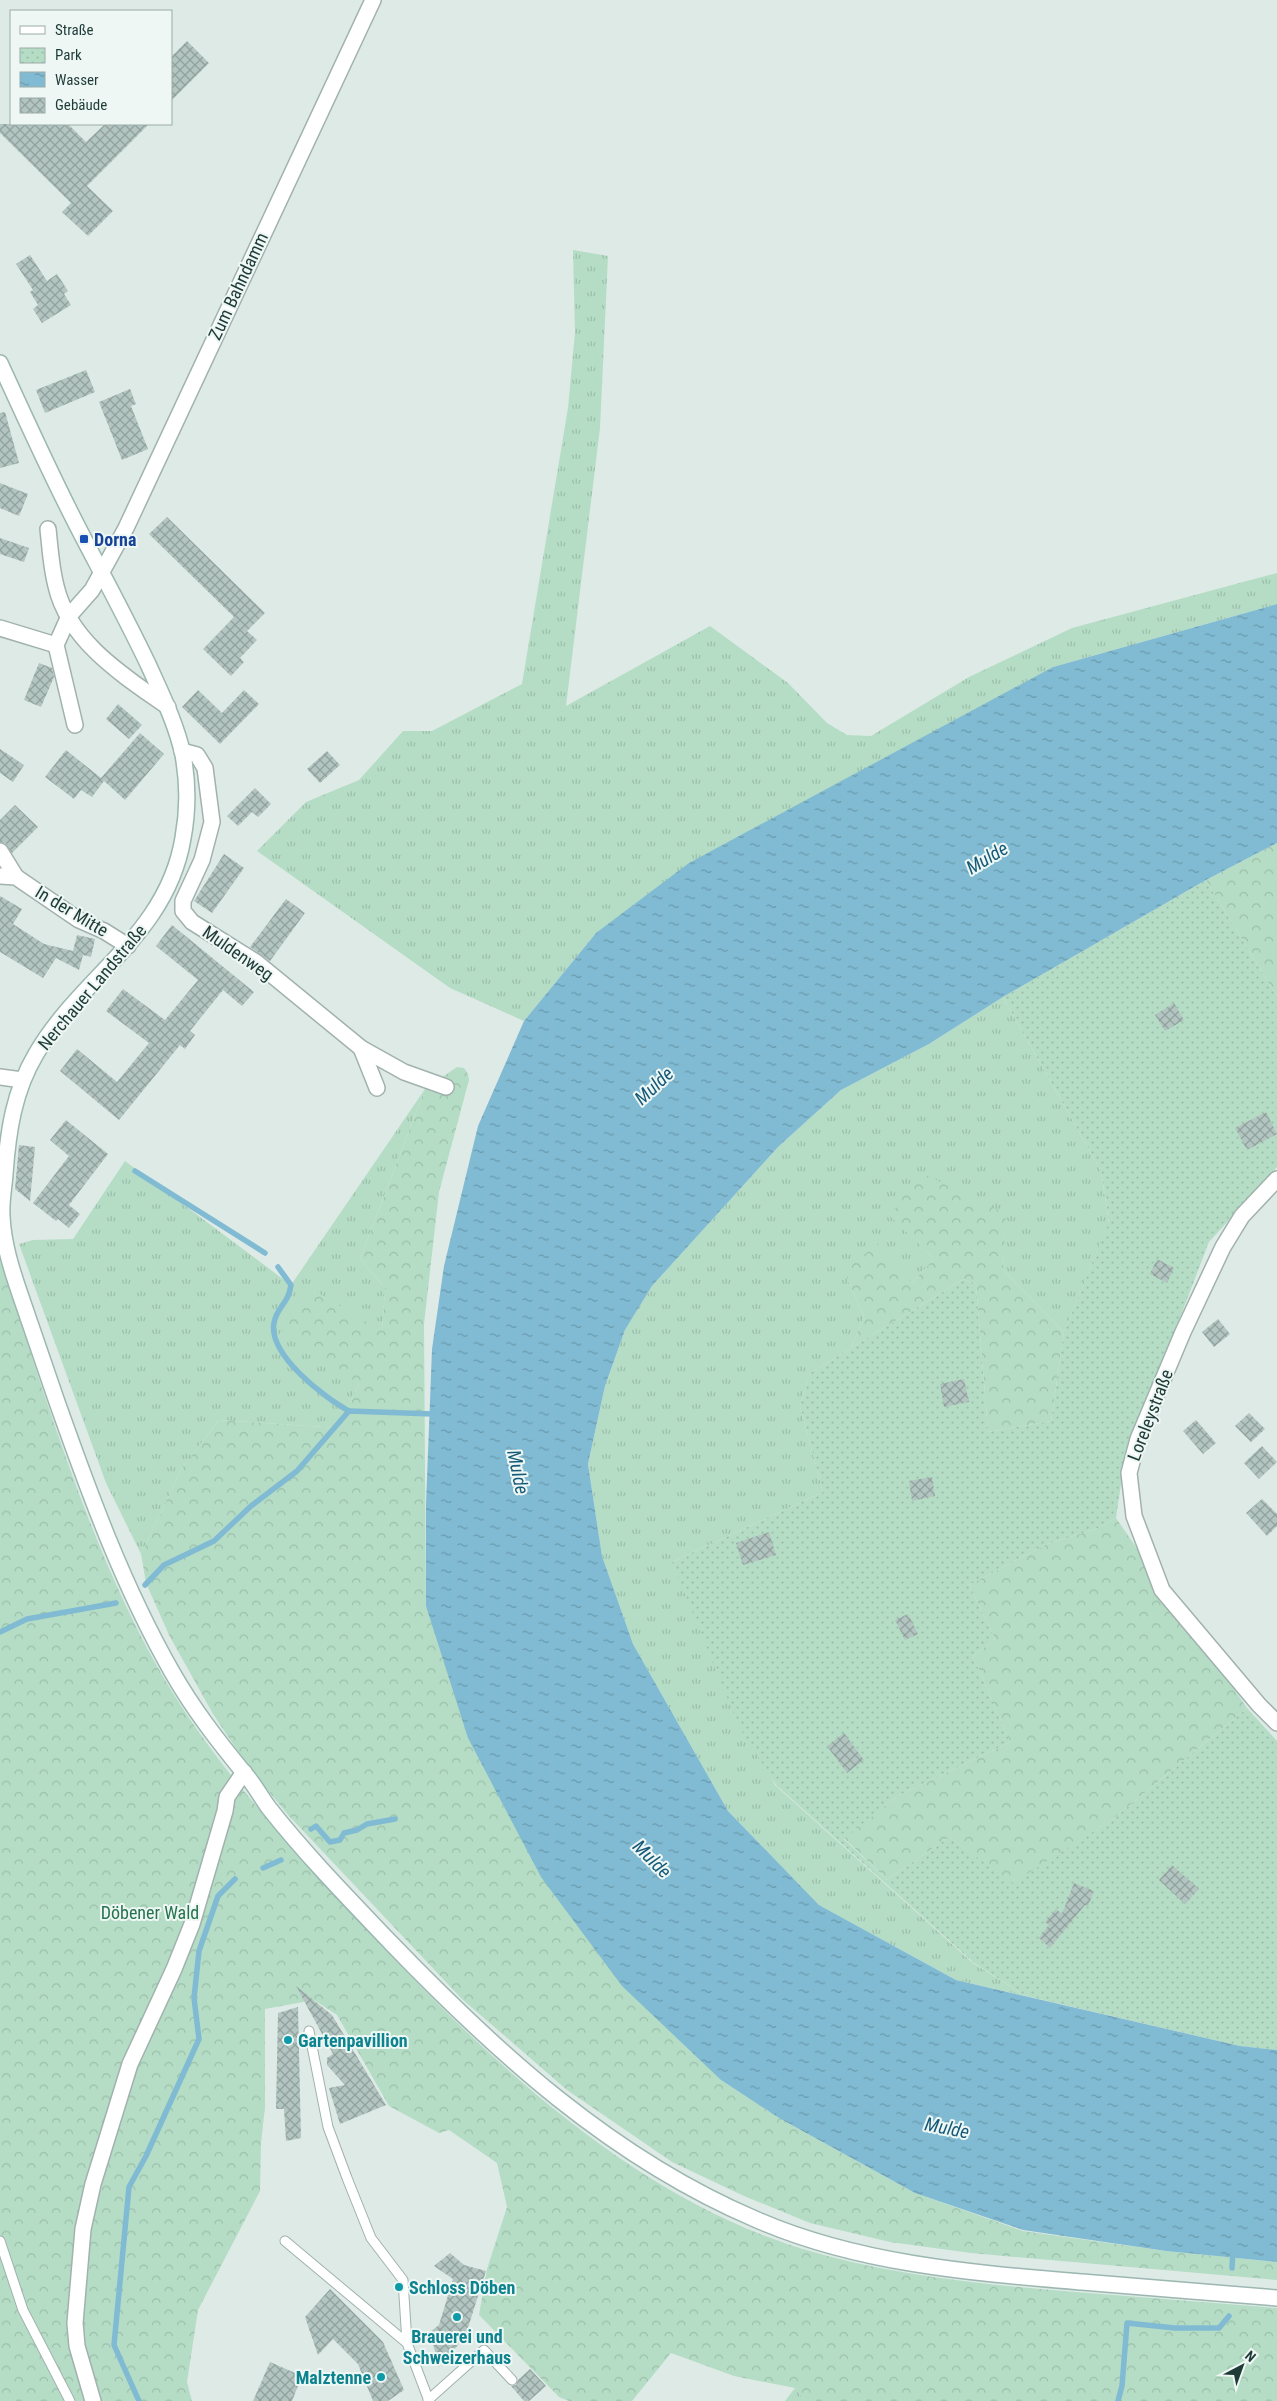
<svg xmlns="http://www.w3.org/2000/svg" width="1277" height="2401" viewBox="0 0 1277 2401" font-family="'Roboto Condensed',sans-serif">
  <defs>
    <pattern id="grass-tufts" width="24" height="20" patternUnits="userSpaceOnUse" patternTransform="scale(1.25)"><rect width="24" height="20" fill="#b5ddc5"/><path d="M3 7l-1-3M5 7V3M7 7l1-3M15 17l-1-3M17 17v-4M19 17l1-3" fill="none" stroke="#9bbfaa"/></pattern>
    <pattern id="forest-crowns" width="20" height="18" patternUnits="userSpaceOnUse" patternTransform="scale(1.25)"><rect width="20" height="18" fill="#b5ddc5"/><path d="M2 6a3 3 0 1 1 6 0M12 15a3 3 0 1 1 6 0" fill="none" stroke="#9bbfaa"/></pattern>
    <pattern id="park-dots" width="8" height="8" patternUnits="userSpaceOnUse" patternTransform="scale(1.25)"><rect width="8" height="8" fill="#b5ddc5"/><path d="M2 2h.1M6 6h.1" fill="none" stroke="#9bbfaa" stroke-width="1.8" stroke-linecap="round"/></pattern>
    <pattern id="water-ripples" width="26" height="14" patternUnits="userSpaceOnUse" patternTransform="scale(1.25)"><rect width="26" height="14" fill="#81bbd3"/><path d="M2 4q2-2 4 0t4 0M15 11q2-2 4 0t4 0" fill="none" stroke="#6999ac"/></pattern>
    <pattern id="building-cross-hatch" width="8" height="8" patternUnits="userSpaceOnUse" patternTransform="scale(1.25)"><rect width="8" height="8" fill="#b3c5c0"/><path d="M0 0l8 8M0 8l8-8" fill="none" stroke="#91a19d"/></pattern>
  </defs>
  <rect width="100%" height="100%" fill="#deeae6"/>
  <g fill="url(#grass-tufts)">
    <polygon points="573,250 608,256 600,428 566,706 710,626 788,683 827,723 847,735 871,736 969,677 1072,628 1277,573 1277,604 1053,667 596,933 524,1021 450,988 257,851 306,802 359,780 403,731 432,731 522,684 568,408 575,332"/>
    <polygon points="1003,997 1101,1171 1109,1223 1064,1332 1003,1270 1005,1214 891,1216 934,1259 912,1283 847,1278 864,1316 851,1348 810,1373 800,1406 823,1492 672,1562 775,1785 973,1963 1026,1996 956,1980 819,1905 728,1811 633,1644 602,1556 588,1464 605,1386 625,1330 652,1286 778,1147 841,1090 929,1044"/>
    <polygon points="425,1089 360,1259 385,1288 382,1332 314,1291 359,1384 338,1428 219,1420 182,1468 141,1554 106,1483 19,1244 33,1240 73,1239 125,1161 291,1285"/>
    <polygon points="795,2388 806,2401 785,2401"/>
  </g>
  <g fill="url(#forest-crowns)">
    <polygon points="1277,843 1277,997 1206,880"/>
    <polygon points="457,1067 464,1068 468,1074 469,1080 439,1192 424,1324 426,1606 721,2080 779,2118 915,2193 1023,2231 1166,2251 1277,2262 1277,2280 971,2253 890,2242 810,2223 744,2196 672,2162 567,2090 462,1999 289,1816 247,1765 213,1714 169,1635 146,1583 141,1554 182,1468 219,1420 338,1428 359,1384 273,1324 314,1291 382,1331 385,1288 360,1259 425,1089"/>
    <polygon points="920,1172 1006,1214 1003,1270 1064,1332 1051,1421 988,1432 976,1284 964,1279 851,1348 864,1316 847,1278 851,1265 879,1243 912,1283 934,1259 890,1216"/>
    <path d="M0 1260C48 1402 89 1550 165 1680 209 1755 269 1822 327 1886 456 2029 613 2191 803 2249 896 2277 991 2285 1088 2293 1151 2298 1214 2303 1277 2308V2401H806L795 2388 734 2376 671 2353 632 2401H569L559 2397 479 2315 487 2269 507 2207 497 2163 449 2130 439 2133 389 2106 337 2015 314 2000 265 2009V2107L261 2143 260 2191 198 2310 187 2382 192 2401H0Z"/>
    <polygon points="1116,1518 1247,1708 1113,1819 1013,1884 949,1837 887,1880 844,1838 896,1797 1010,1742 973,1656 995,1639 969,1585 1047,1544 1096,1529"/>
  </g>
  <polygon fill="url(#park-dots)" points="1206,880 1277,997 1277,1167 1209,1242 1124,1463 1116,1518 1096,1529 1047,1544 969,1585 995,1639 973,1656 1010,1742 896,1797 844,1839 887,1880 949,1837 1013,1883 1113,1819 1247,1708 1277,1741 1277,2050 1240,2046 1026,1996 974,1963 776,1785 739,1727 672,1562 823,1492 800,1406 810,1373 964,1279 976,1284 988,1432 1051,1421 1064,1332 1109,1222 1101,1171 1003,997"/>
  <polygon fill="url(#water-ripples)" points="1277,604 1277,843 1206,880 1003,997 929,1044 841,1090 778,1147 652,1286 625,1330 605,1386 588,1464 602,1556 633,1644 728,1811 819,1905 956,1980 1240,2046 1277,2050 1277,2262 1166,2251 1023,2230 915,2193 779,2118 721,2080 622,1986 541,1877 468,1738 426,1606 426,1504 432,1349 444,1266 478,1126 524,1021 596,933 689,863 1053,667"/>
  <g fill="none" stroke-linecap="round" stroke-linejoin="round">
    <g stroke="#81bbd3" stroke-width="5.5">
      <polyline points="135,1171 265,1253"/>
      <path d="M278 1267 291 1285C288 1305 277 1306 274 1323 268 1355 325 1398 349 1411"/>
      <polyline points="145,1585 164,1565 214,1541 251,1506 297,1471 349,1411 433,1414"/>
      <polyline points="0,1632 27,1619 116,1603"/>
      <polyline points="311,1829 316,1826 330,1842 340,1840 344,1833 357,1830 367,1824 395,1819"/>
      <polyline points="263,1868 281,1860"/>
      <polyline points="1232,2268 1233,2250"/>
      <polyline points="139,2401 114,2345 129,2187 146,2156 199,2039 194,1998 199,1951 218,1896 235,1879"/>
      <polyline points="1118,2401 1122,2386 1127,2323 1175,2328 1219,2328 1229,2316"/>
    </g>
  </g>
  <g fill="url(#building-cross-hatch)">
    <polygon points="187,41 209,63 171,101 171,57"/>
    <polygon points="0,124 68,124 86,142 105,124 149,124 87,186 113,211 88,236 62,212 71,203 0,133"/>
    <polygon points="30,255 47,281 57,274 68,291 64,294 71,305 42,323 33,309 38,305 30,292 33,290 16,264"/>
    <polygon points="86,370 95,392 45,413 36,390"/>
    <polygon points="130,389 136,404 131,406 148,449 122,460 99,402"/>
    <polygon points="5,412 19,463 0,468 0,413"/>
    <polygon points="0,483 28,494 19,516 0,508"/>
    <polygon points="167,517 265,613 247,631 257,640 240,658 244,662 231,676 203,649 234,617 149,534"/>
    <polygon points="0,538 29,548 24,562 0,554"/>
    <polygon points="39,663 52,668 54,677 41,707 24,700"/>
    <polygon points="198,690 222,713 244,690 259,704 220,744 182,707"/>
    <polygon points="118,704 142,725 129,739 106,719"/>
    <polygon points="140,733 164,754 125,800 104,781 92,797 81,790 74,799 45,777 66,750 101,778"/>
    <polygon points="0,749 24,765 13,782 0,773"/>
    <polygon points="327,751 340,765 320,783 307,769"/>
    <polygon points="255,788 271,804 258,817 252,812 238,826 227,816"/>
    <polygon points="15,805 38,827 12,853 5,843 0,842 0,820"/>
    <polygon points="224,854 244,868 212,913 194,901"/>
    <polygon points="0,896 22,909 13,924 44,944 73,951 77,935 95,939 91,957 83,955 79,970 56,958 43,978 0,952"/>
    <polygon points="286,899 305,913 270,961 250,947"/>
    <polygon points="172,925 254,992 242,1006 223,990 190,1031 195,1035 185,1049 180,1045 119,1120 60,1071 77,1049 117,1082 149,1043 106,1011 123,989 165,1020 198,980 156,946"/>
    <polygon points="1174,1003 1184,1020 1165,1031 1155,1015"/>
    <polygon points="1266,1112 1277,1134 1247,1150 1235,1128"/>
    <polygon points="66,1120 108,1154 69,1205 80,1214 69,1228 58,1219 56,1221 33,1203 69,1156 50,1140"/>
    <polygon points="19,1145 35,1147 30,1201 15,1189"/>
    <polygon points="1157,1259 1174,1268 1167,1283 1150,1274"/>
    <polygon points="1218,1319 1230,1334 1214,1347 1202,1332"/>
    <polygon points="964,1379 969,1402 944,1407 940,1384"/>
    <polygon points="1249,1413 1265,1429 1251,1442 1235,1426"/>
    <polygon points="1196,1420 1216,1443 1203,1454 1183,1431"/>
    <polygon points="1262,1446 1277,1462 1259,1479 1244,1463"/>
    <polygon points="932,1477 935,1496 912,1501 909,1481"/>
    <polygon points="1262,1499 1277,1514 1277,1526 1267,1536 1246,1513"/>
    <polygon points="769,1532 776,1555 743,1565 736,1543"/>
    <polygon points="908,1614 918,1634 905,1640 895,1620"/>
    <polygon points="844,1733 864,1760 847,1773 827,1746"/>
    <polygon points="1172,1865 1199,1889 1185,1904 1159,1880"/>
    <polygon points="1074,1883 1094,1891 1088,1906 1085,1905 1050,1948 1039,1938 1049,1925 1045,1922 1056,1909 1062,1914"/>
    <polygon points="296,1986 332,2015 386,2105 340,2124 329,2088 345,2085 327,2065 327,2058 333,2054"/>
    <polygon points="298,2007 301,2138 286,2141 284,2109 276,2109 278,2013"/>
    <polygon points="450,2253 464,2265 486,2271 465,2337 439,2367 430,2332 439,2325 453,2279 434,2266"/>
    <polygon points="330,2289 383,2342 404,2390 388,2401 373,2401 358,2364 333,2339 318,2355 305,2317"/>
    <polygon points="270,2362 302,2376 292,2401 253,2401"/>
    <polygon points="530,2369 546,2386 529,2401 524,2401 511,2386 516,2385 518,2380"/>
  </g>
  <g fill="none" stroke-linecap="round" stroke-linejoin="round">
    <g stroke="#a1b2ae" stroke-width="11">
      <g id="lane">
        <polyline points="309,2031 328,2127 347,2178 371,2238 403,2280 407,2343"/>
        <polyline points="0,2241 23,2310 70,2401"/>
        <polyline points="285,2241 407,2343 429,2401"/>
        <polyline points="428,2400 484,2350 512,2380"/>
      </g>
    </g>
    <g stroke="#a1b2ae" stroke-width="18">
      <g id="street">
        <path d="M48 529C50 547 51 567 56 586 69 642 124 676 168 707"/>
        <polyline points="0,628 56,645"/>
        <polyline points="75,725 56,645 69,616 92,590 126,528 373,0"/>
        <polyline points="182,751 197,755 205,768 212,822 202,860 183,901 183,911 192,922 256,962 361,1048 404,1072 446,1087"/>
        <polyline points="0,851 16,877"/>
        <polyline points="0,876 16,877 79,920 104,931 128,946"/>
        <polyline points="361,1048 377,1088"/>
        <polyline points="0,1077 22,1080"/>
        <polyline points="1277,1179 1242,1216 1223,1247 1183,1332 1138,1439 1129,1473 1134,1516 1162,1590 1259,1705 1277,1723"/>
        <polyline points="93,2401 77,2346 75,2323 83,2229 93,2184 130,2064 174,1969 192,1924 225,1811 227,1797 244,1772"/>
      </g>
    </g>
    <g stroke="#9cb7b1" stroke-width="18">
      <path id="secondary" d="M0 363C27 422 54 482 84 539 106 581 128 622 148 664 161 693 176 723 183 755 188 782 188 811 183 838 167 935 82 975 36 1054 14 1091 8 1131 5 1174 4 1188 1 1202 2 1216 3 1243 12 1271 21 1297 33 1332 45 1367 57 1402 90 1495 123 1586 172 1672 193 1709 218 1741 245 1774 254 1784 261 1797 269 1808 306 1855 349 1899 391 1943 497 2053 612 2158 755 2219 857 2264 972 2273 1082 2282 1147 2287 1212 2293 1277 2298"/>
    </g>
    <use href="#lane" stroke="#fff" stroke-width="9"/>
    <use href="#street" stroke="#fff" stroke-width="15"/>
    <use href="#secondary" stroke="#fff" stroke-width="15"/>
  </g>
  <rect fill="#1a4fb4" stroke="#eef7f4" stroke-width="2" x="79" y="534" width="10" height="10" rx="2.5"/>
  <g fill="#0f9aa8" stroke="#eef7f4" stroke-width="2">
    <circle cx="288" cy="2040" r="5"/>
    <circle cx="399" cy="2287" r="5"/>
    <circle cx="457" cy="2317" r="5"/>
    <circle cx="381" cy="2377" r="5"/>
  </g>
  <g text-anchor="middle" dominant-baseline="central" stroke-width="4" stroke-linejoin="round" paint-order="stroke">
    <g font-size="18" fill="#1e3b37" stroke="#eef7f4">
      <text transform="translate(238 286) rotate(-65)">Zum Bahndamm</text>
      <text transform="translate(72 911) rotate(31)">In der Mitte</text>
      <text transform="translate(238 953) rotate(35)">Muldenweg</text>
      <text transform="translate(92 987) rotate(-50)">Nerchauer Landstraße</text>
      <text transform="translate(1150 1415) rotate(-69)">Loreleystraße</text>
    </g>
    <g font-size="18" font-weight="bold" fill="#164399" stroke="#eef7f4" text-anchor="start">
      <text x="94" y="539">Dorna</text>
    </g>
    <g font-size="18" fill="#27734f" stroke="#eef7f4">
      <text x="150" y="1912">Döbener Wald</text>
    </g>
    <g font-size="18" font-weight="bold" fill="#0d838f" stroke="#eef7f4" text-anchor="start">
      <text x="298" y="2040">Gartenpavillion</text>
      <text x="409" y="2287">Schloss Döben</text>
      <text x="457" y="2336" text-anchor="middle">Brauerei und<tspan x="457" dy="21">Schweizerhaus</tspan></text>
      <text x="371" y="2377" text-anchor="end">Malztenne</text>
    </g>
    <g font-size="19" font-style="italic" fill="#165a79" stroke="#eef7f4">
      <text transform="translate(987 858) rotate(-31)">Mulde</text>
      <text transform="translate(654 1086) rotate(-43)">Mulde</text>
      <text transform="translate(518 1472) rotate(78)">Mulde</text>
      <text transform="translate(652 1859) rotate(45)">Mulde</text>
      <text transform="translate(947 2128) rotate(11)">Mulde</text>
    </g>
  </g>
  <rect x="10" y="10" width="162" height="115" fill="#eef7f4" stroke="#9baca8"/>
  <rect x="20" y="26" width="25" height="8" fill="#ffffff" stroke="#9baca8"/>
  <text x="55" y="35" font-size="15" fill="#1e3b37">Straße</text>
  <rect x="20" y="48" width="25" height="15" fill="url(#park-dots)" stroke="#9baca8"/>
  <text x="55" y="60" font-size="15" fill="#1e3b37">Park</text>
  <rect x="20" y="72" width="25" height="15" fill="url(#water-ripples)" stroke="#9baca8"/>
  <text x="55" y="85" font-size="15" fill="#1e3b37">Wasser</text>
  <rect x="20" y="98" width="25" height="15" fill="url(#building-cross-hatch)" stroke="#9baca8"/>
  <text x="55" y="110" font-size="15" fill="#1e3b37">Gebäude</text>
  <g transform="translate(1242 2366) rotate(41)" stroke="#eef7f4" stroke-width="4" paint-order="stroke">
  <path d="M0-4L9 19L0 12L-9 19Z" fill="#1e3b37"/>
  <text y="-8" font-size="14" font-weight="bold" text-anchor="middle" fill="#1e3b37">N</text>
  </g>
</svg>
